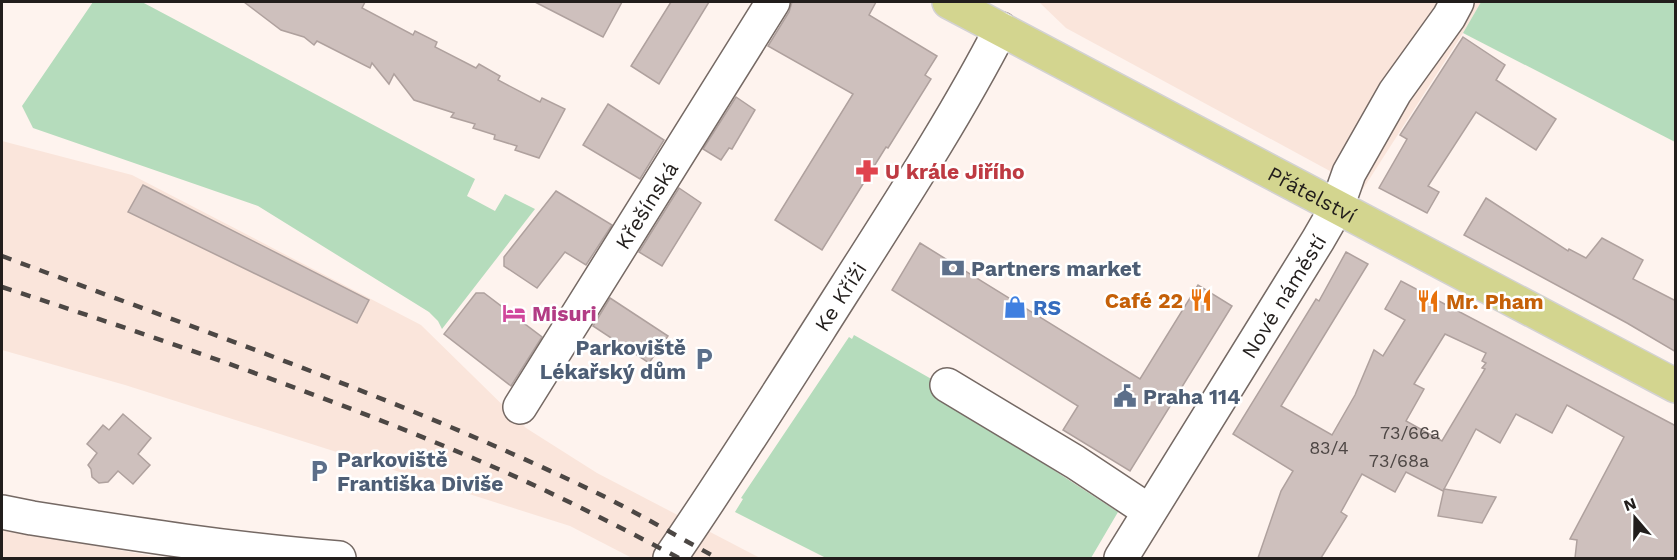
<svg xmlns="http://www.w3.org/2000/svg" width="1677" height="560" viewBox="0 0 1677 560" font-family="'Work Sans',sans-serif">
  <rect width="100%" height="100%" fill="#fef3ee"/>
  <g fill="#fae5db">
    <polygon points="1039,2 1481,2 1463,33 1363,189 1066,28"/>
    <polygon points="2,141 132,175 421,325 526,428 597,473 760,558 632,558 570,526 125,385 2,350"/>
    <polygon points="2,529 164,558 2,558"/>
  </g>
  <g fill="#b5dcbc">
    <polygon points="93,2 142,2 475,179 467,196 495,211 505,194 535,209 442,329 438,321 429,312 258,206 33,128 22,106"/>
    <polygon points="1481,2 1675,2 1675,142 1463,33"/>
    <polygon points="854,335 949,389 943,398 1118,512 1091,558 826,558 735,512 743,499 741,498 849,337 852,339"/>
  </g>
  <g fill="#cec0bd" stroke="#afa19e" stroke-width="1.5" fill-rule="evenodd">
    <polygon points="244,2 365,2 362,8 413,35 415,31 437,42 435,47 476,68 479,64 500,76 498,80 540,102 542,98 565,109 539,158 515,150 517,146 494,139 495,135 473,128 475,124 451,117 454,113 414,100 394,74 389,84 372,63 370,68 317,41 314,45 304,37 281,30"/>
    <polygon points="535,2 622,2 603,37"/>
    <polygon points="671,2 709,2 659,84 631,66"/>
    <polygon points="792,2 876,2 869,15 937,56 925,75 931,79 888,148 886,147 822,250 775,220 853,94 768,46 789,12"/>
    <polygon points="1463,37 1505,65 1496,80 1556,119 1536,150 1476,112 1428,186 1439,192 1427,213 1379,188 1407,139 1400,135"/>
    <polygon points="736,97 755,110 732,149 729,148 721,160 703,149"/>
    <polygon points="608,104 664,140 640,179 583,145"/>
    <polygon points="143,185 369,300 357,323 128,212"/>
    <polygon points="679,188 701,203 662,266 639,252"/>
    <polygon points="556,191 612,225 586,265 565,252 537,288 504,266 504,257"/>
    <polygon points="1486,198 1568,251 1569,249 1586,258 1602,238 1643,260 1633,279 1676,301 1676,352 1627,323 1464,235"/>
    <polygon points="920,243 1140,379 1198,285 1232,306 1130,471 1063,430 1078,406 892,290"/>
    <path d="M1346 252 1368 264 1281 406 1332 435 1355 395 1374 350 1383 356 1405 320 1385 309 1401 281 1676 426V558H1575L1577 540 1570 539 1624 437 1567 405 1552 433 1516 414 1500 443 1476 429 1443 491 1406 472 1395 492 1362 474 1341 512 1347 516 1321 558H1258L1281 491 1293 471 1233 434 1316 299 1319 301ZM1445 334 1486 353 1482 361 1486 363 1482 368 1485 369 1442 441 1406 421 1424 389 1414 384Z"/>
    <polygon points="476,293 484,293 542,337 511,386 444,334"/>
    <polygon points="610,298 668,336 649,363 593,326"/>
    <polygon points="123,414 151,438 138,454 150,465 133,484 118,471 108,482 99,483 92,477 91,469 88,465 97,453 87,444 103,425 109,430"/>
    <polygon points="1444,489 1496,497 1482,523 1438,516"/>
  </g>
  <g fill="none" stroke-linecap="round" stroke-linejoin="round">
    <g stroke="#756964" stroke-width="36">
      <g id="minor">
        <polyline points="947,385 1075,462 1149,511"/>
        <path id="s1" d="M520 407 773 2"/>
        <path d="M2 512 32 518C134 534 236 550 339 558"/>
        <path id="s2" d="M670 558C731 469 788 378 846 287 900 202 955 118 1001 29"/>
        <path id="s3" d="M1121 558 1318 240 1337 207 1349 173 1395 92 1449 17 1457 2"/>
      </g>
    </g>
    <g stroke="#d3d2d2" stroke-width="36">
      <g id="major">
        <path id="s4" d="M949 2 1676 386"/>
      </g>
    </g>
    <use href="#minor" stroke="#fff" stroke-width="33"/>
    <use href="#major" stroke="#d3d58f" stroke-width="33"/>
    <g stroke="#4c4744" stroke-width="4.5" stroke-dasharray="10 10" stroke-linecap="butt">
      <path d="M2 256C201 331 405 400 597 493 638 513 678 537 717 558"/>
      <path d="M2 287C161 339 320 393 475 459 544 488 612 523 679 558"/>
    </g>
  </g>
  <defs>
    <g id="pharmacy-bare" transform="scale(1.8)"><path d="M-2-6h4v4h4v4h-4v4h-4v-4h-4v-4h4Z" fill="#e0444e" stroke="#fff" stroke-width="2.5" paint-order="stroke"/></g>
    <g id="bank-bare" transform="scale(1.8)"><path d="M-6-4H6V4H-6ZM0-2.3a2.3 2.3 0 1 0 0 4.6a2.3 2.3 0 1 0 0-4.6Z" fill="#5c6f8a" stroke="#fff" stroke-width="2.5" paint-order="stroke"/></g>
    <g id="restaurant-bare" transform="scale(1.8)"><path d="M-5-6h1v4h1v-4h1v4h1v-4h1v5L-1.5 .5V6h-2V.5L-5-1ZM5-6V6H3V1.5H1.5Q1.5-4 5-6Z" fill="#e8710a" stroke="#fff" stroke-width="2.5" paint-order="stroke"/></g>
    <g id="shop-bare" transform="scale(1.8)"><path d="M-5-2.5h2.3a2.7 3.5 0 0 1 5.4 0H5L5.5 6h-11ZM-1.5-2.5h3a1.5 2.3 0 0 0-3 0Z" fill="#3f7fe0" stroke="#fff" stroke-width="2.5" paint-order="stroke"/></g>
    <g id="hotel-bare" transform="scale(1.8)"><path d="M-6-4.5h1.5V1H6V5H4.5V3h-9V5H-6ZM-4 0a1.8 1.8 0 1 1 3.6 0ZM.5 0V-2.5h3Q6-2.5 6 0Z" fill="#d1479c" stroke="#fff" stroke-width="2.5" paint-order="stroke"/></g>
    <g id="parking-bare" transform="scale(1.8)"><path d="M-3.5-5.5H1a3.5 3.5 0 0 1 0 7H-1V5.5H-3.5ZM-1-3.4V-.6H.8a1.4 1.4 0 0 0 0-2.8Z" fill="#5c6f8a" stroke="#fff" stroke-width="2.5" paint-order="stroke"/></g>
    <g id="civic-bare" transform="scale(1.8)"><path d="M-.6-6.5H3V-4.5H.6V-3L4-1V1h2V6H-6V1h2V-1L-.6-3ZM-1.2 2.5V6h2.4V2.5Z" fill="#5c6f8a" stroke="#fff" stroke-width="2.5" paint-order="stroke"/></g>
  </defs>
  <g fill-rule="evenodd">
    <use href="#pharmacy-bare" x="867" y="171"/>
    <use href="#bank-bare" x="953" y="268"/>
    <use href="#restaurant-bare" x="1201" y="300"/>
    <use href="#restaurant-bare" x="1428" y="301"/>
    <use href="#shop-bare" x="1015" y="307"/>
    <use href="#hotel-bare" x="514" y="313"/>
    <use href="#parking-bare" x="704" y="359"/>
    <use href="#civic-bare" x="1125" y="396"/>
    <use href="#parking-bare" x="319" y="471"/>
  </g>
  <g text-anchor="middle" dominant-baseline="central" stroke-width="5" stroke-linejoin="round" paint-order="stroke">
    <g font-size="18" fill="#4d4644">
      <text x="1410" y="432">73/66a</text>
      <text x="1329" y="447">83/4</text>
      <text x="1399" y="460">73/68a</text>
    </g>
    <g font-size="21" font-weight="bold" fill="#be3a42" stroke="#fff" text-anchor="start">
      <text x="885" y="171">U krále Jiřího</text>
    </g>
    <g font-size="21" fill="#221e1c" stroke="#fff">
      <text stroke="none"><textPath href="#s4" startOffset="411">Přátelství</textPath></text>
      <text stroke="none"><textPath href="#s1" startOffset="238">Křešínská</textPath></text>
      <text stroke="none"><textPath href="#s2" startOffset="312">Ke Kříži</textPath></text>
      <text stroke="none"><textPath href="#s3" startOffset="308">Nové náměstí</textPath></text>
    </g>
    <g font-size="21" font-weight="bold" fill="#4e5e75" stroke="#fff" text-anchor="start">
      <text x="971" y="268">Partners market</text>
      <text x="686" y="347" text-anchor="end">Parkoviště<tspan x="686" dy="24">Lékařský dům</tspan></text>
      <text x="1143" y="396">Praha 114</text>
      <text x="337" y="459">Parkoviště<tspan x="337" dy="24">Františka Diviše</tspan></text>
    </g>
    <g font-size="21" font-weight="bold" fill="#c56008" stroke="#fff" text-anchor="end">
      <text x="1183" y="300">Café 22</text>
      <text x="1446" y="301" text-anchor="start">Mr. Pham</text>
    </g>
    <g font-size="21" font-weight="bold" fill="#366cbe" stroke="#fff" text-anchor="start">
      <text x="1033" y="307">RS</text>
    </g>
    <g font-size="21" font-weight="bold" fill="#b23c85" stroke="#fff" text-anchor="start">
      <text x="532" y="313">Misuri</text>
    </g>
  </g>
  <rect width="1677" height="560" fill="none" stroke="#221e1c" stroke-width="6"/>
  <g transform="translate(1635 518) rotate(340)" stroke="#ffffff" stroke-width="4.5" paint-order="stroke">
  <path d="M0-4.5L10 22L0 15L-10 22Z" fill="#221e1c"/>
  <text y="-9" font-size="16" font-weight="bold" text-anchor="middle" fill="#221e1c">N</text>
  </g>
</svg>
